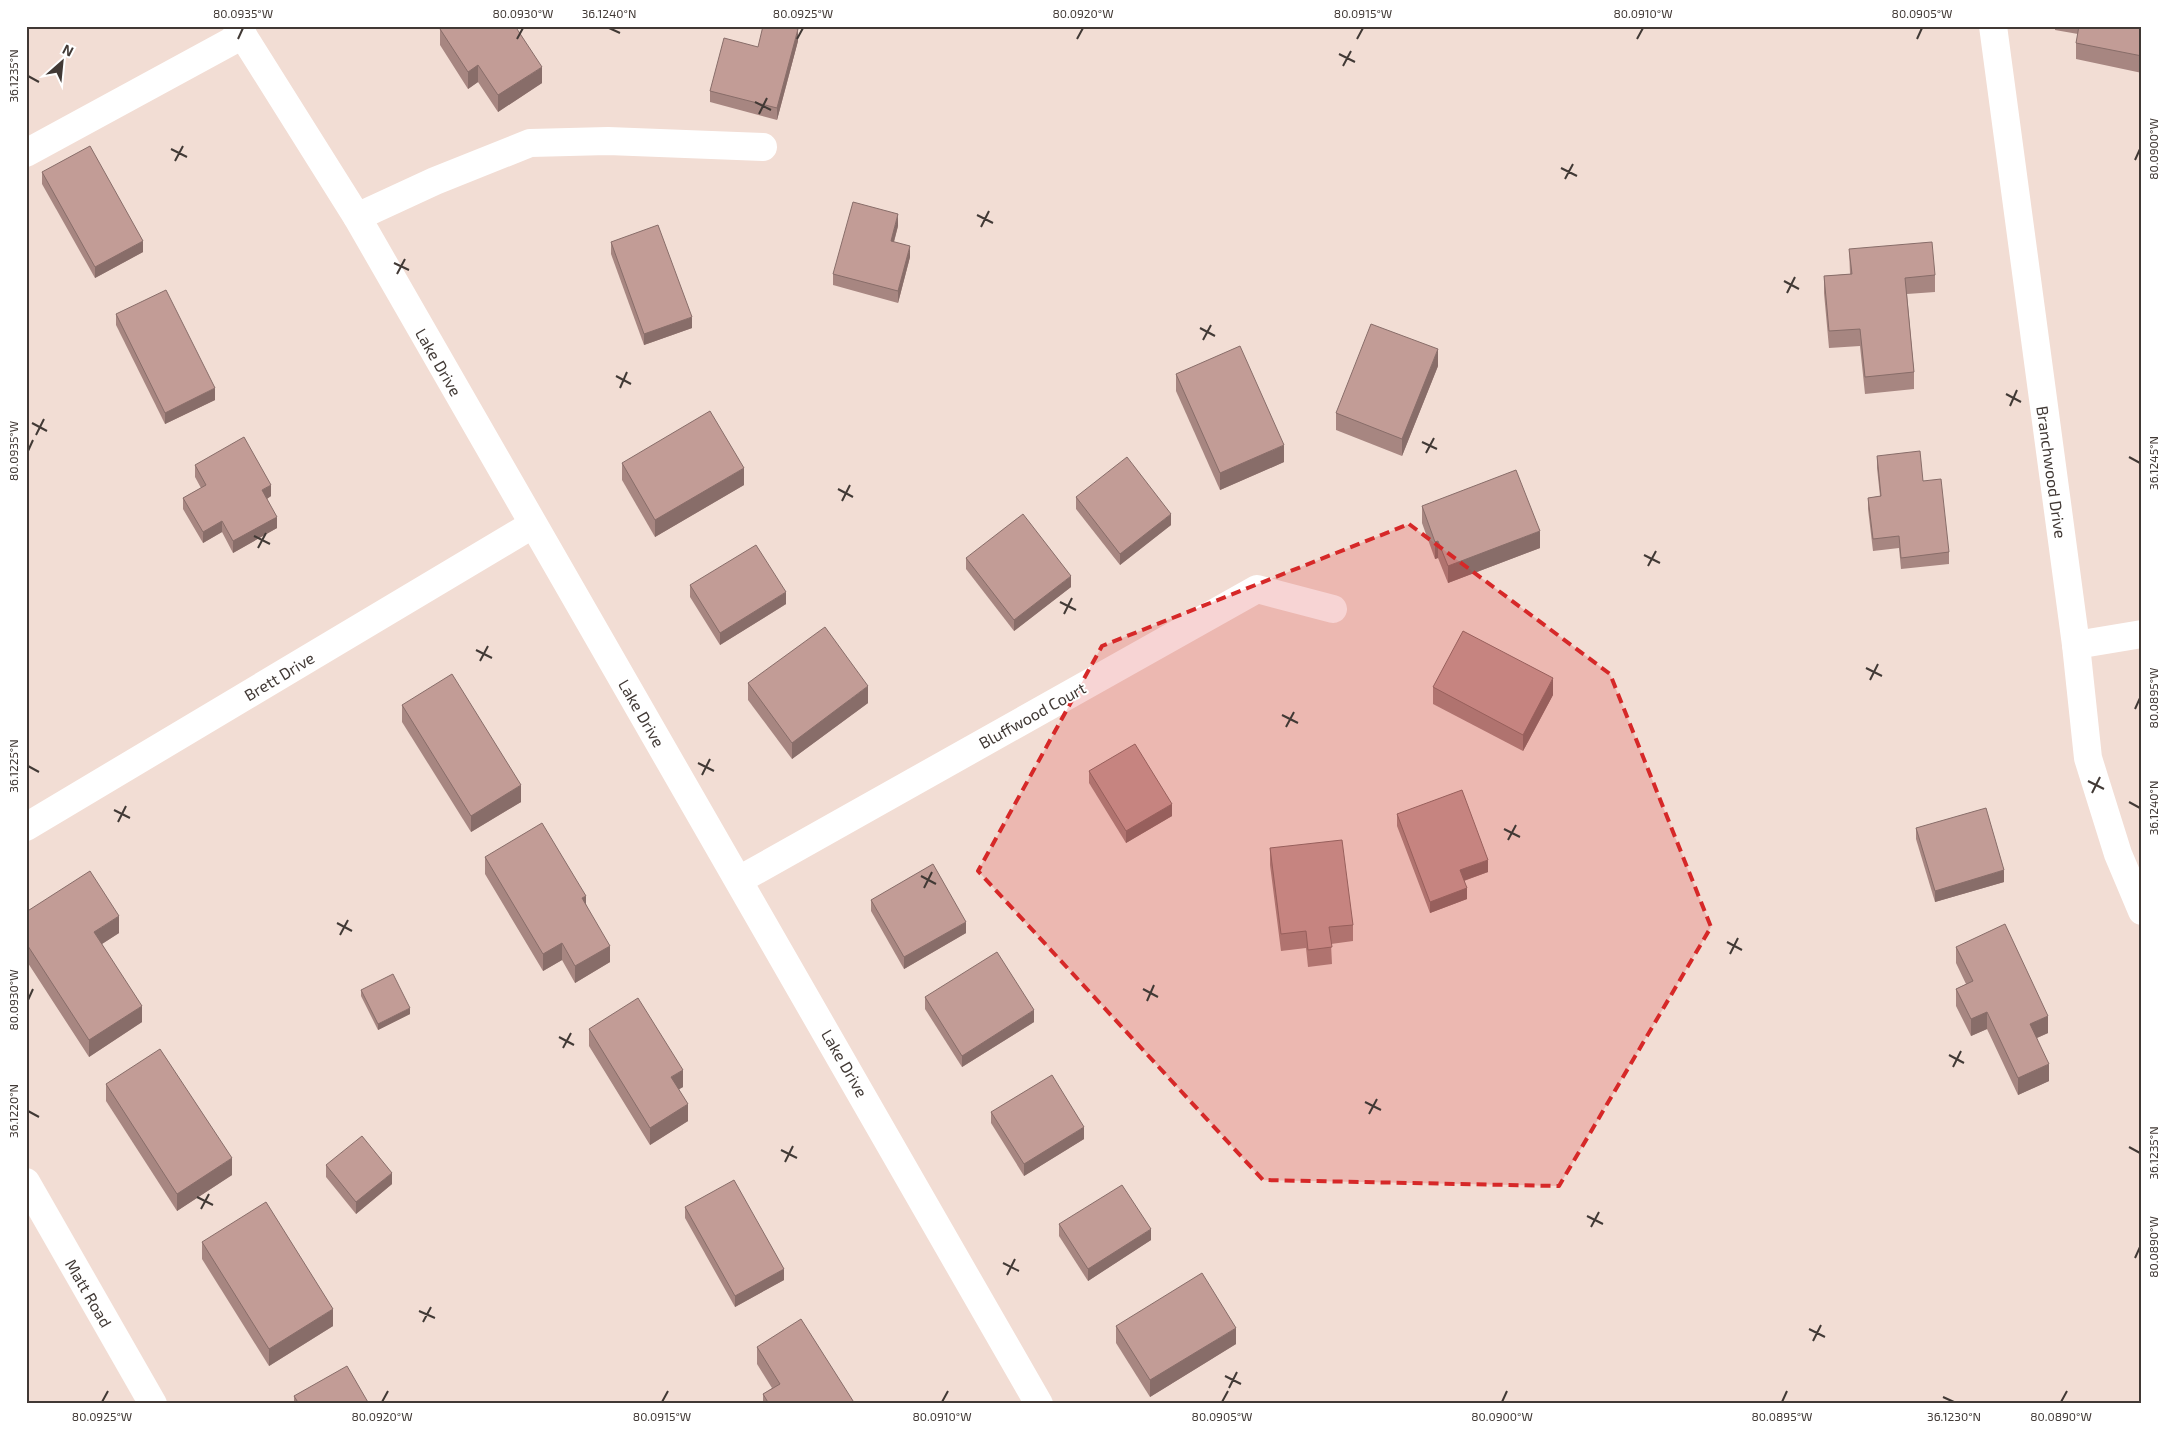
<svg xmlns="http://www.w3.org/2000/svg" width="2168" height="1430" viewBox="0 0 2168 1430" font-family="'Exo 2',sans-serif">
  <rect width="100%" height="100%" fill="#f2ddd4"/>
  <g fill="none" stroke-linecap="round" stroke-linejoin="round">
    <g stroke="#fff" stroke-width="28">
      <polyline points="237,26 357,217 1039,1404"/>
      <polyline points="1993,26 2076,645 2088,758 2118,854 2142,911"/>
      <polyline points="26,153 243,35"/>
      <polyline points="357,217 435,181 530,143 608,141 763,147"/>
      <polyline points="2076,645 2142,634"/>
      <polyline points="26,827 532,525"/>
      <polyline points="739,880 1257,589 1333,609"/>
      <polyline points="26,1182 153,1404"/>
    </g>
  </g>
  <g fill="#a78681">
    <polygon points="2055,26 2142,26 2142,73 2076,59 2076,43 2078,34 2055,30"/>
    <polygon points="440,29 542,83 498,112 478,82 468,89 440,45"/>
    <polygon points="798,41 777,120 710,102 710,91 758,47"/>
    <polygon points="42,172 143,252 95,278 42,184"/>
    <polygon points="898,226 894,242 910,257 898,303 833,285 833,274"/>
    <polygon points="611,242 692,328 644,345 611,254"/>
    <polygon points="1849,249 1935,275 1935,292 1907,294 1914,372 1914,389 1865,394 1860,346 1829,348 1824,293 1824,276 1850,274"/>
    <polygon points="116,314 215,400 165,424 116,325"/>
    <polygon points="1438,366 1402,456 1336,430 1336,413"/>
    <polygon points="1176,374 1284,462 1220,490 1176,391"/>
    <polygon points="1877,456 1949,552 1949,564 1901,569 1899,548 1873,551 1868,509 1868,498 1880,496 1877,468"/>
    <polygon points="622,463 744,485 655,537 622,480"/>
    <polygon points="195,465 271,496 267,499 277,528 233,553 222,532 203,543 183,509 183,498 201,488 195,477"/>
    <polygon points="1076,497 1171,525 1120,565 1076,509"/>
    <polygon points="1422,506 1540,548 1448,583 1438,558 1435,559 1422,523"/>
    <polygon points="966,558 1071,587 1014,631 966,569"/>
    <polygon points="690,585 786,604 720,645 690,597"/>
    <polygon points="748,683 868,703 792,759 748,700"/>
    <polygon points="1433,687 1553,695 1523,751 1433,704"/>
    <polygon points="402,705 521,802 471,832 402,722"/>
    <polygon points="1089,771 1172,816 1126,843 1089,783"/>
    <polygon points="1397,814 1488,872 1464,881 1467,899 1430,913 1397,826"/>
    <polygon points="1916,828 2004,882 1935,902 1916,839"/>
    <polygon points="1270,848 1353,925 1353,941 1331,944 1332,964 1308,967 1306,948 1281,951 1270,865"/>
    <polygon points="485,857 586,904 610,962 575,983 562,960 543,971 485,874"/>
    <polygon points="871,900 966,933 904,969 871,911"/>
    <polygon points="26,912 119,933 102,944 142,1022 89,1057 26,960"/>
    <polygon points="1956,947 2048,1033 2037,1038 2049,1081 2018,1095 1987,1029 1971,1036 1956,1006 1956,989 1966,984 1956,963"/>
    <polygon points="361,990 410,1014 378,1030 361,996"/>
    <polygon points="925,997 1034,1022 962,1067 925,1009"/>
    <polygon points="589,1029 683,1087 679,1089 688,1121 650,1145 589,1046"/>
    <polygon points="106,1084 232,1175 177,1211 106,1101"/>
    <polygon points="991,1112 1084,1139 1024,1176 991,1123"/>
    <polygon points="326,1165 392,1184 356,1214 326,1177"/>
    <polygon points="685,1207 784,1280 735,1307 685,1218"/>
    <polygon points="1059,1224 1151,1240 1088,1281 1059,1236"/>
    <polygon points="202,1242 333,1326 269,1366 202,1259"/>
    <polygon points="1116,1326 1236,1344 1150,1397 1116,1343"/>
    <polygon points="757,1347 855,1404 763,1404 763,1394 772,1388 757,1364"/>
    <polygon points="294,1396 369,1404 294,1404"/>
  </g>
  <g fill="#886d69">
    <polygon points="798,29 798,41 777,120 777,108"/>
    <polygon points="478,65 478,82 468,89 468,72"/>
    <polygon points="542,67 542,83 498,112 498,95"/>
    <polygon points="898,214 898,226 891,252 891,241"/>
    <polygon points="143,241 143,252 95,278 95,267"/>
    <polygon points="910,246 910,257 898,303 898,291"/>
    <polygon points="692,317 692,328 644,345 644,334"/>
    <polygon points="1438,349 1438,366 1402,456 1402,439"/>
    <polygon points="215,388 215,400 165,424 165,413"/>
    <polygon points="1284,445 1284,462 1220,490 1220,473"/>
    <polygon points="744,468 744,485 655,537 655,520"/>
    <polygon points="271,485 271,496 262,502 262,490"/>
    <polygon points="1171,514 1171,525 1120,565 1120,554"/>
    <polygon points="277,517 277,528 233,553 233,541"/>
    <polygon points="222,521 222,532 203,543 203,532"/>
    <polygon points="1540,531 1540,548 1448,583 1448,566"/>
    <polygon points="1438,541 1438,558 1435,559 1435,542"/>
    <polygon points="1071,576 1071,587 1014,631 1014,620"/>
    <polygon points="786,592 786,604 720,645 720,633"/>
    <polygon points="1553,678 1553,695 1523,751 1523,735"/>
    <polygon points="868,686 868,703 792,759 792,743"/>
    <polygon points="521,785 521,802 471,832 471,816"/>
    <polygon points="1172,804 1172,816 1126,843 1126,831"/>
    <polygon points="1488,860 1488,872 1460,882 1460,870"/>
    <polygon points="2004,870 2004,882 1935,902 1935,891"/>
    <polygon points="1467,888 1467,899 1430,913 1430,902"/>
    <polygon points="586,896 586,913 582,898"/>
    <polygon points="119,916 119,933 94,949 94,932"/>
    <polygon points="966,922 966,933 904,969 904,957"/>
    <polygon points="562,943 562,960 543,971 543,954"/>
    <polygon points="610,946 610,962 575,983 575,966"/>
    <polygon points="142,1006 142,1022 89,1057 89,1040"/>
    <polygon points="410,1008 410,1014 378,1030 378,1024"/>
    <polygon points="1034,1010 1034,1022 962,1067 962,1056"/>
    <polygon points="1987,1012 1987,1029 1971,1036 1971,1019"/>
    <polygon points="2048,1016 2048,1033 2030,1041 2030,1024"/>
    <polygon points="2049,1064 2049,1081 2018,1095 2018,1078"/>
    <polygon points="683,1070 683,1087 671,1094 671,1077"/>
    <polygon points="688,1104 688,1121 650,1145 650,1128"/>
    <polygon points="1084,1127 1084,1139 1024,1176 1024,1164"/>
    <polygon points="232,1158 232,1175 177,1211 177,1194"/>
    <polygon points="392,1173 392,1184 356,1214 356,1202"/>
    <polygon points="1151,1229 1151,1240 1088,1281 1088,1269"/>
    <polygon points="784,1269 784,1280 735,1307 735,1296"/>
    <polygon points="333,1309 333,1326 269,1366 269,1349"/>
    <polygon points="1236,1328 1236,1344 1150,1397 1150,1380"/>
  </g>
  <g fill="#c29c96" stroke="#886d69">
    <polygon points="444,26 515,26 542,67 498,95 478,65 468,72 440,29"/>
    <polygon points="763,26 786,26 798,29 777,108 710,91 724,38 758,47"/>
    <polygon points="2079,26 2142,26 2142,56 2076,43"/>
    <polygon points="90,146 143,241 95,267 42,172"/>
    <polygon points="853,202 898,214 891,241 910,246 898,291 833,274"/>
    <polygon points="658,225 692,317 644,334 611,242"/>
    <polygon points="1932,242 1935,275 1905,278 1914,372 1865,377 1860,329 1829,331 1824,276 1852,274 1849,249"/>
    <polygon points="166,290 215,388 165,413 116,314"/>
    <polygon points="1371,324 1438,349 1402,439 1336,413"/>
    <polygon points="1240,346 1284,445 1220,473 1176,374"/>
    <polygon points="710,411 744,468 655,520 622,463"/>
    <polygon points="244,437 271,485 262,490 277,517 233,541 222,521 203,532 183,498 206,485 195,465"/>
    <polygon points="1920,451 1923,481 1941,479 1949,552 1901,558 1899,536 1873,539 1868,498 1881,496 1877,456"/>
    <polygon points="1127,457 1171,514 1120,554 1076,497"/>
    <polygon points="1516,470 1540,531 1448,566 1438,541 1435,542 1422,506"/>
    <polygon points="1023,514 1071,576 1014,620 966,558"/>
    <polygon points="756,545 786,592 720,633 690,585"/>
    <polygon points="825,627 868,686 792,743 748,683"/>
    <polygon points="1463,631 1553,678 1523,735 1433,687"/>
    <polygon points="452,674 521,785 471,816 402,705"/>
    <polygon points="1135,744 1172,804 1126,831 1089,771"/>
    <polygon points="1462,790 1488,860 1460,870 1467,888 1430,902 1397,814"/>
    <polygon points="1986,808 2004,870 1935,891 1916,828"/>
    <polygon points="542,823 586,896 582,898 610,946 575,966 562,943 543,954 485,857"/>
    <polygon points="1342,840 1353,925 1329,927 1332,947 1308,950 1306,931 1281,934 1270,848"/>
    <polygon points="933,864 966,922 904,957 871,900"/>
    <polygon points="90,871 119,916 94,932 142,1006 89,1040 26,943 26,912"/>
    <polygon points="2005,924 2048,1016 2030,1024 2049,1064 2018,1078 1987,1012 1971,1019 1956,989 1973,981 1956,947"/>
    <polygon points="997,952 1034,1010 962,1056 925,997"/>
    <polygon points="393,974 410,1008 378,1024 361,990"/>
    <polygon points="638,998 683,1070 671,1077 688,1104 650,1128 589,1029"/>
    <polygon points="160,1049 232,1158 177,1194 106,1084"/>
    <polygon points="1052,1075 1084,1127 1024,1164 991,1112"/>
    <polygon points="362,1136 392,1173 356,1202 326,1165"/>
    <polygon points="734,1180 784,1269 735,1296 685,1207"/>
    <polygon points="1122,1185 1151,1229 1088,1269 1059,1224"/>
    <polygon points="266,1202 333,1309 269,1349 202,1242"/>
    <polygon points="1202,1273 1236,1328 1150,1380 1116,1326"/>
    <polygon points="801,1319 855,1404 769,1404 763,1394 780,1384 757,1347"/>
    <polygon points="347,1366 369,1404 299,1404 294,1396"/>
  </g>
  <path fill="#d62828" fill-opacity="0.2" stroke="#d62828" stroke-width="4" stroke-dasharray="10 6" stroke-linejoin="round" d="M1409 524 1610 674 1711 927 1559 1186 1263 1180 978 871 1102 646Z"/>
  <path fill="none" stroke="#413935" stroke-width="2" d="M609 28 620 33M238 39 243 28M517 39 523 28M797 39 803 28M1077 39 1083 28M1357 39 1363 28M1637 39 1643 28M1917 39 1922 28M1339 54 1355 62M1343 66 1351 51M28 76 39 82M755 102 771 110M759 114 767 98M171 149 187 157M2135 160 2140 149M175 161 183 146M1561 168 1577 176M1565 179 1573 164M977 215 993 223M981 227 989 211M394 263 409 270M397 274 405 259M1784 281 1799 289M1787 293 1795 277M1200 328 1215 336M1203 340 1211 325M616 376 631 384M620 388 627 372M2006 394 2021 402M2010 406 2017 390M32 423 47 431M36 435 44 419M1422 442 1437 449M28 451 33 440M1426 453 1434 438M2129 457 2140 463M838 489 853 497M842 501 850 485M254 536 270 544M258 548 266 533M1644 555 1660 563M1648 566 1656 551M1060 602 1076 610M1064 614 1072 598M476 650 492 658M480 661 488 646M1866 668 1882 676M1870 680 1878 664M2135 709 2140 698M1282 715 1298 723M1286 727 1294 712M698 763 714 771M28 766 39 772M702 775 710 759M2088 781 2104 789M2092 793 2100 777M2129 802 2140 808M114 810 130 818M118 822 126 806M1504 829 1520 837M1508 840 1516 825M921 876 936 884M924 888 932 872M337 923 352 931M340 935 348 920M1727 942 1742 950M1730 954 1738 938M1143 989 1158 997M28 1000 33 989M1147 1001 1154 985M559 1037 574 1045M563 1048 571 1033M1949 1055 1964 1063M1953 1067 1961 1051M1365 1102 1381 1110M28 1111 39 1117M1369 1114 1377 1099M2129 1147 2140 1153M781 1150 797 1158M785 1162 793 1146M197 1197 213 1205M201 1209 209 1194M1587 1216 1603 1224M1591 1227 1599 1212M2135 1258 2140 1247M1003 1263 1019 1271M1007 1275 1015 1259M419 1311 435 1318M423 1322 431 1307M1809 1329 1825 1337M1813 1341 1821 1325M1225 1376 1241 1384M1229 1388 1237 1372M1943 1397 1954 1402M102 1402 108 1391M382 1402 388 1391M662 1402 668 1391M942 1402 948 1391M1222 1402 1228 1391M1502 1402 1507 1391M1782 1402 1787 1391M2061 1402 2067 1391"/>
  <g text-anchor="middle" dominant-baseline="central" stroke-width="4" stroke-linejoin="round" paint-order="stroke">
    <g font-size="16" fill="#413935" stroke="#fff">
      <text transform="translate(439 362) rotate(60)">Lake Drive</text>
      <text transform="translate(2052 472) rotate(82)">Branchwood Drive</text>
      <text transform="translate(279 676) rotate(-31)">Brett Drive</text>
      <text transform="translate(642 713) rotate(60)">Lake Drive</text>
      <text transform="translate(1032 715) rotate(-29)">Bluffwood Court</text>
      <text transform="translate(845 1063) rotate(60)">Lake Drive</text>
      <text transform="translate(89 1293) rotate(60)">Matt Road</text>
    </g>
  </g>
  <rect width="2168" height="1430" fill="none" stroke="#ffffff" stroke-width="55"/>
  <g transform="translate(62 62) rotate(27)" stroke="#ffffff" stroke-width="4" paint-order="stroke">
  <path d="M0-4L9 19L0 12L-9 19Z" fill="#413935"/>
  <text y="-8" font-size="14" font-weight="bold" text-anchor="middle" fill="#413935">N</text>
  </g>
  <rect x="28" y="28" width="2112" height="1374" fill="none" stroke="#413935" stroke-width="2"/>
  <g font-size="12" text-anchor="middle" fill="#413935">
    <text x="243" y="18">80.0935°W</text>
    <text x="523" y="18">80.0930°W</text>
    <text x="609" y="18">36.1240°N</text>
    <text x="803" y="18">80.0925°W</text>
    <text x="1083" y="18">80.0920°W</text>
    <text x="1363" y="18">80.0915°W</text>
    <text x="1643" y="18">80.0910°W</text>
    <text x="1922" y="18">80.0905°W</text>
    <text transform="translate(14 76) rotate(-90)" y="4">36.1235°N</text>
    <text transform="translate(2154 149) rotate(-90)" y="4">80.0900°W</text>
    <text transform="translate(14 451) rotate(-90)" y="4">80.0935°W</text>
    <text transform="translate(2154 463) rotate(-90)" y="4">36.1245°N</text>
    <text transform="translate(2154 698) rotate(-90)" y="4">80.0895°W</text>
    <text transform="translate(14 766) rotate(-90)" y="4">36.1225°N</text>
    <text transform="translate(2154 808) rotate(-90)" y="4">36.1240°N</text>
    <text transform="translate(14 1000) rotate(-90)" y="4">80.0930°W</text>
    <text transform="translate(14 1111) rotate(-90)" y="4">36.1220°N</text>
    <text transform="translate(2154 1153) rotate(-90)" y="4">36.1235°N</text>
    <text transform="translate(2154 1247) rotate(-90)" y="4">80.0890°W</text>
    <text x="102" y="1421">80.0925°W</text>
    <text x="382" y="1421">80.0920°W</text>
    <text x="662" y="1421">80.0915°W</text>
    <text x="942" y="1421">80.0910°W</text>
    <text x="1222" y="1421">80.0905°W</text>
    <text x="1502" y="1421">80.0900°W</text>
    <text x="1782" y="1421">80.0895°W</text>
    <text x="1954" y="1421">36.1230°N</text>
    <text x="2061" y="1421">80.0890°W</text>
  </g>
</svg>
